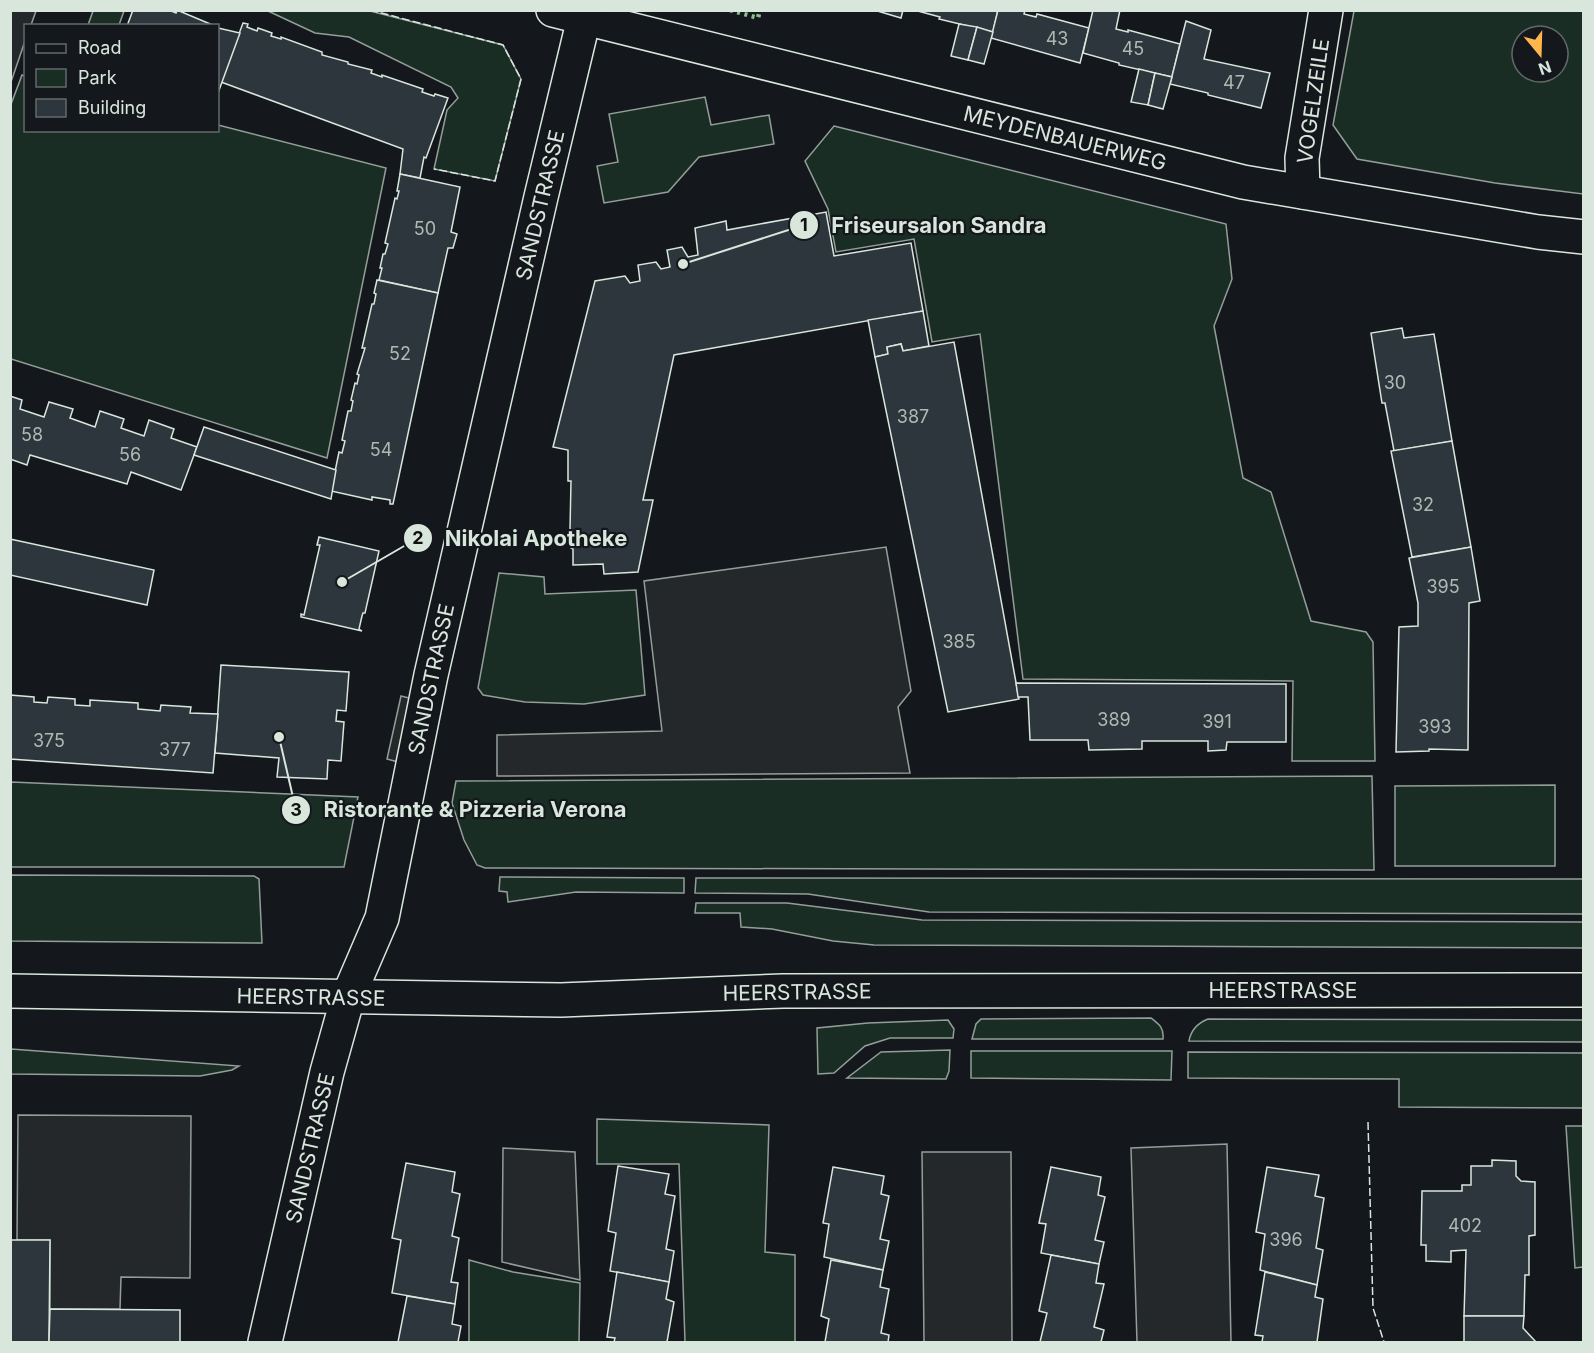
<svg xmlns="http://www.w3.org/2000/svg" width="1594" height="1353" viewBox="0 0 1594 1353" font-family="Inter,sans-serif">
  <rect width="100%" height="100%" fill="#14181c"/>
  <g fill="#1a2d24" stroke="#939e99" stroke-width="1.5" fill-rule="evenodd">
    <polygon points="93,11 93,10 124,11 119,25 88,25"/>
    <polygon points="268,11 370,11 503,45 521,79 495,181 434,169 447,110 458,98 451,87 349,37 315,33"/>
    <path d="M1354 11H1583V194L1495 183 1357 159 1333 125ZM1522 36H1558V72H1522Z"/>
    <polygon points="22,75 25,76 26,130 218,130 218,125 386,168 327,458 11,359 10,107"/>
    <polygon points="705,97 711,125 769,115 774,144 699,157 668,192 604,203 597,166 618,162 609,114"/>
    <polygon points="834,126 1226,224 1232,279 1214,326 1243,478 1271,492 1311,621 1366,632 1373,642 1375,761 1292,761 1293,681 1023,679 980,334 932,342 914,239 836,252 828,209 805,161"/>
    <polygon points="499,573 544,577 545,594 636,590 645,695 584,704 525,702 483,695 478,688"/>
    <polygon points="1372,776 1374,870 485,868 477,865 464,840 452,803 456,781"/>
    <polygon points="11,782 358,797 344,867 11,867"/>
    <polygon points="1555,785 1555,866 1395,866 1395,786"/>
    <polygon points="11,875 254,876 259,879 262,943 11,941"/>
    <polygon points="500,877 684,878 684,893 576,892 508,902 507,892 499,891"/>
    <polygon points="696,878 1583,879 1584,914 929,912 808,894 695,893"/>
    <polygon points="696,903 787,903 922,920 1583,922 1583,948 874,945 833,941 772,929 741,927 740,913 695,913"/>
    <path d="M1151 1018C1160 1025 1164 1028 1163 1039H972L976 1024 981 1019Z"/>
    <path d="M1208 1019 1583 1020V1042L1189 1041C1191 1029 1198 1023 1208 1019Z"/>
    <polygon points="948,1020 954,1029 953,1038 890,1038 865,1046 834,1073 818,1074 817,1028 868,1023"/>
    <polygon points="11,1049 239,1066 232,1070 200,1076 11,1074"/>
    <polygon points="950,1050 949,1071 946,1079 847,1078 881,1052"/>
    <polygon points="971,1051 1172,1051 1171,1080 971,1078"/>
    <polygon points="1188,1052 1583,1053 1583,1108 1399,1107 1399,1079 1188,1078"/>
    <polygon points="597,1119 769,1125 765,1252 795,1255 795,1342 685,1342 679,1164 597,1164"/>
    <polygon points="1566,1126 1583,1126 1583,1267 1575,1268"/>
    <polygon points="469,1260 513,1272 580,1283 579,1342 469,1342"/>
  </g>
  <g fill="#24282b" stroke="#939e99" stroke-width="1.5">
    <polygon points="11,10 36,11 31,25 26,26 25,41 11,82"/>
    <polygon points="886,547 911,691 898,707 910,773 497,776 497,735 662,731 644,581"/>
    <polygon points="401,696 413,699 398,762 387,759"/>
    <polygon points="18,1115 191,1116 190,1278 121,1277 120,1309 50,1309 50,1240 17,1240"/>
    <polygon points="1227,1144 1231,1342 1137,1342 1131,1148"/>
    <polygon points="503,1148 575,1152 580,1280 502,1262"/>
    <polygon points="922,1152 1011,1152 1012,1342 924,1342"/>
  </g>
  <g fill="#2c363c" stroke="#d8e6dc" stroke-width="1.5">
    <polygon points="133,10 169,10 176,13 177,10 215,26 127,26"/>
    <polygon points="874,10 903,10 901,18"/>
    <polygon points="914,10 998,10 993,32 939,19 940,17"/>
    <polygon points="998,10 1025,10 1024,14 1036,17 1037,14 1089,28 1080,63 991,38"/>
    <polygon points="1093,10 1120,10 1116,29 1128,32 1128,30 1180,44 1172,77 1119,65 1119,63 1083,53"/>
    <polygon points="1186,21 1211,30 1204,59 1270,73 1261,108 1208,95 1208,93 1170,84"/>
    <polygon points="243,23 248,24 247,27 257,31 258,28 272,33 271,36 281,39 281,37 322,52 322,55 348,62 348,64 372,70 371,73 382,77 382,75 423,89 422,92 434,96 435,94 448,98 426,158 424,157 420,178 400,174 403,149 221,82"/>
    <polygon points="959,24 977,27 968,60 951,56"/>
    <polygon points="977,27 993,32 984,64 968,60"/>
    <polygon points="218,28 240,33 218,93"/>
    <polygon points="1139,69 1155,73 1148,105 1131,102"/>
    <polygon points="1155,73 1172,77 1163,109 1148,105"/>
    <polygon points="400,174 460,187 451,232 457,234 453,248 448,248 438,293 379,280 382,268 380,268 383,254 385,254 388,244 385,243 395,198 397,199 399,191 397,191"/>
    <polygon points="826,212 834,256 911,243 923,311 674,355 643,500 653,500 638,572 604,574 603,564 573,565 573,549 571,548 570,530 571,481 568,481 568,450 553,447 595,281 625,276 630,283 640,281 638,265 656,262 661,269 670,267 667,250 682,247 688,257 698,255 695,228 726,221 727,230"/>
    <polygon points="377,280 438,293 393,504 390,504 390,500 372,497 372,500 331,491 339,452 342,453 345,441 342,440 348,411 351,411 353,401 351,400 355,383 357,384 359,375 357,374 365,348 362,348 372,304 374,304 376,294 374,293"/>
    <polygon points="923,311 929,346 903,351 901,344 887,347 888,354 875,357 868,320"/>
    <polygon points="1402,328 1404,338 1434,334 1452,441 1394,451 1385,403 1382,403 1371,333"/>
    <polygon points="954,342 1019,699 948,712 875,357 888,354 887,347 901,344 903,351"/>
    <polygon points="10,396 22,400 20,409 44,417 49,402 73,409 70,418 95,427 100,411 124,419 121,428 144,436 149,420 174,429 171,438 197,447 181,490 131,472 127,484 30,455 27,465 10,459"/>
    <polygon points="204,427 336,470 331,499 194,455"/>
    <polygon points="1452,441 1471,547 1412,557 1391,451"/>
    <polygon points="319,537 379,551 365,613 363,613 362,616 359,629 362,631 301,617 301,614 304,615 320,545 317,545"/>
    <polygon points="10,539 154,570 147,605 10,575"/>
    <polygon points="1471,547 1480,601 1469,603 1468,750 1429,749 1429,751 1396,752 1399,627 1418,626 1418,603 1409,558"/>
    <polygon points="221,665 349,672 346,711 337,710 336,721 344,722 341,761 328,760 327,779 277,777 279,758 215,753"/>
    <polygon points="1016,683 1286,684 1286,742 1227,742 1226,750 1208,751 1208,741 1142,741 1142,749 1089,750 1088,740 1030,740 1028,697 1018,697"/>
    <polygon points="10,695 34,697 34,702 47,703 48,697 75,699 75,705 90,706 90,700 138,703 138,709 160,711 161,705 191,707 190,713 218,714 213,773 10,759"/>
    <polygon points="1492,1160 1516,1161 1516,1176 1521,1181 1535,1182 1535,1235 1529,1236 1529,1275 1525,1275 1524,1316 1464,1316 1466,1250 1451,1251 1451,1262 1426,1261 1426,1245 1421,1245 1422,1191 1462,1191 1462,1185 1471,1185 1471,1166 1492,1166"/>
    <polygon points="406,1163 455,1172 452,1192 460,1194 452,1236 459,1238 451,1282 458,1283 455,1304 392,1293 401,1240 392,1238"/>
    <polygon points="618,1166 669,1174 665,1194 675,1196 666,1249 674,1251 669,1282 610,1271 616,1233 608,1231"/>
    <polygon points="833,1167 884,1176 881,1194 889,1196 880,1239 889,1241 883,1270 824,1257 829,1224 823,1223"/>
    <polygon points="1051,1167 1101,1177 1098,1195 1105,1197 1095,1240 1104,1242 1099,1264 1041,1253 1046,1224 1039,1223"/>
    <polygon points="1267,1167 1319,1175 1315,1196 1324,1198 1316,1248 1323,1250 1317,1285 1260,1270 1265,1234 1256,1232"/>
    <polygon points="10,1240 50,1240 49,1342 10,1342"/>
    <polygon points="1051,1255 1099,1264 1096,1283 1104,1284 1094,1327 1104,1330 1101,1342 1040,1342 1047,1313 1039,1311"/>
    <polygon points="831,1260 883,1270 880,1287 889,1289 881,1333 889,1335 888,1342 825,1342 829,1319 821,1316"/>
    <polygon points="617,1272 669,1282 666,1299 674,1302 667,1342 614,1342 615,1338 607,1337"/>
    <polygon points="1265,1272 1317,1285 1315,1297 1323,1299 1317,1342 1262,1342 1263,1336 1255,1335"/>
    <polygon points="407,1296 455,1304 452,1324 461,1326 458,1342 398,1342"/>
    <polygon points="50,1309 180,1310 180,1342 49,1342"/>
    <polygon points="1464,1316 1524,1316 1523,1328 1536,1342 1464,1342"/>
  </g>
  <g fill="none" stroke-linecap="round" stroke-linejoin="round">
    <g stroke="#d8e6dc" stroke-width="36">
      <g id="street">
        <polyline points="553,10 1243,182 1538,232 1584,237"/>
        <polyline points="1303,192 1302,158 1326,10"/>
        <polyline points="348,997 382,918 431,675 541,197 586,10"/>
      </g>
    </g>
    <g stroke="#d8e6dc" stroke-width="36">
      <polyline id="secondary" points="265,1342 327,1072 348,997"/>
    </g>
    <g stroke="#d8e6dc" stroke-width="36">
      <polyline id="primary" points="10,991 561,1000 783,991 1584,990"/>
    </g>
    <use href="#street" stroke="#14181c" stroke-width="33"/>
    <use href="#secondary" stroke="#14181c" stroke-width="33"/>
    <use href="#primary" stroke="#14181c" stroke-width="33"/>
    <polyline stroke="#8ac095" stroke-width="4.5" stroke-dasharray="3 4.5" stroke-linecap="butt" points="730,10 758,18 760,10"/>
    <g stroke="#d8e6dc" stroke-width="1.5" stroke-dasharray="8 3" stroke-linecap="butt">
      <polyline points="370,10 503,45 521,79 495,181 434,169"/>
      <polyline points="1368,1122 1373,1308 1384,1342"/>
    </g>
  </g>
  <g text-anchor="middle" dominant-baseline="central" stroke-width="4.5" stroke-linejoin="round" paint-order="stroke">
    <g font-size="18" fill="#adbab4">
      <text x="1057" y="38">43</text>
      <text x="1133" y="48">45</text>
      <text x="1234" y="82">47</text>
      <text x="425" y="228">50</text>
      <text x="400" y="353">52</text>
      <text x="1395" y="382">30</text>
      <text x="913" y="416">387</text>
      <text x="32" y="434">58</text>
      <text x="381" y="449">54</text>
      <text x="130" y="454">56</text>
      <text x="1423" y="504">32</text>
      <text x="1443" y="586">395</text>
      <text x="959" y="641">385</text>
      <text x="1114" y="719">389</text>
      <text x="1217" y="721">391</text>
      <text x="1435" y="726">393</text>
      <text x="49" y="740">375</text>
      <text x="175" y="749">377</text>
      <text x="1465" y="1225">402</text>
      <text x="1286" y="1239">396</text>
    </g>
    <g font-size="21" fill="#d8e6dc" stroke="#14181c">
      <text transform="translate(1313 101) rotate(-82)">VOGELZEILE</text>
      <text transform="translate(1065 138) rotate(14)">MEYDENBAUERWEG</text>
      <text transform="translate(540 205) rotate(-77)">SANDSTRASSE</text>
      <text transform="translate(431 679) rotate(-78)">SANDSTRASSE</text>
      <text x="1283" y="990">HEERSTRASSE</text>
      <text transform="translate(797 992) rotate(-1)">HEERSTRASSE</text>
      <text transform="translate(311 997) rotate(1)">HEERSTRASSE</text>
      <text transform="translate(310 1148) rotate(-77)">SANDSTRASSE</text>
    </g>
  </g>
  <path fill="none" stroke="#d8e6dc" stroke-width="2" d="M683 264L804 225M342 582L418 538M279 737L296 810"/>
  <g fill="#d8e6dc" stroke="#14181c" stroke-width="2">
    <circle cx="683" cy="264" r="6"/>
    <circle cx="342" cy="582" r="6"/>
    <circle cx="279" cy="737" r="6"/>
    <circle cx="804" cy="225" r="15"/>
    <circle cx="418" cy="538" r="15"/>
    <circle cx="296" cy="810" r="15"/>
  </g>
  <g font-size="18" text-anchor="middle" font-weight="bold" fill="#111">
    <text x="804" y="231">1</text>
    <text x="418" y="544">2</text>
    <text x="296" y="816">3</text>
  </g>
  <g font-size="22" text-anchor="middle" font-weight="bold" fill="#d8e6dc" stroke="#14181c" stroke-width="4.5" stroke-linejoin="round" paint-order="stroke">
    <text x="939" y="233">Friseursalon Sandra</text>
    <text x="536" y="546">Nikolai Apotheke</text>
    <text x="475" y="817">Ristorante &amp; Pizzeria Verona</text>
  </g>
  <rect width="1594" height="1353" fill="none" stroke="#d8e6dc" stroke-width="24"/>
  <rect x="24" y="24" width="195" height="108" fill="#14181c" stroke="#626a69" stroke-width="1.5"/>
  <rect x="36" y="44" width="30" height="9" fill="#14181c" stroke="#626a69" stroke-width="1.5"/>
  <text x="78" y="54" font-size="18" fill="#d8e6dc">Road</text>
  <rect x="36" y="69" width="30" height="18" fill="#1a2d24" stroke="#626a69" stroke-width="1.5"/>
  <text x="78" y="84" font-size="18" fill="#d8e6dc">Park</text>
  <rect x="36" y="99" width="30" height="18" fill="#2c363c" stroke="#626a69" stroke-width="1.5"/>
  <text x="78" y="114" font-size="18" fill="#d8e6dc">Building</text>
  <g transform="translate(1540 54) rotate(161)"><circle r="28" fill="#14181c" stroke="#626a69" stroke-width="1.5"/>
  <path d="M0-4.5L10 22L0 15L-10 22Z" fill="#ffb74d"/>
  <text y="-9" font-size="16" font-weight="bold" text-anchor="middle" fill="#d8e6dc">N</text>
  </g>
</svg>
